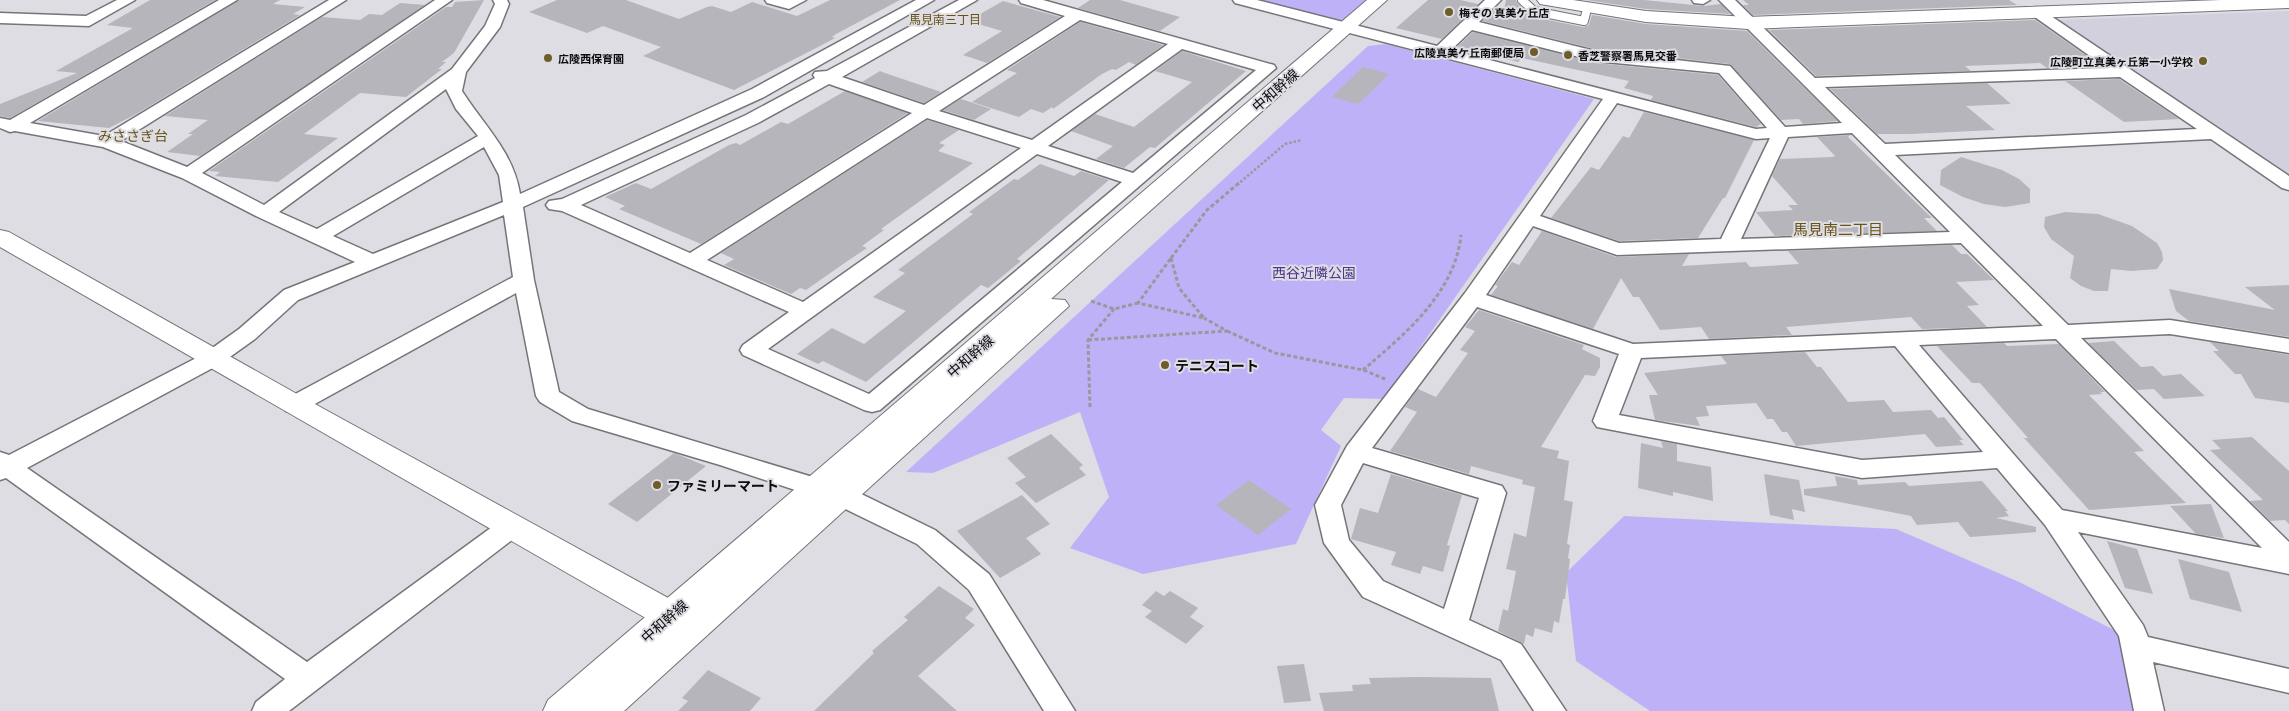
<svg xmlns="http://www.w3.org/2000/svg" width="2289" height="711" viewBox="0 0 2289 711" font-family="Barlow,'Noto Sans JP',sans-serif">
  <rect width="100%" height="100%" fill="#dedde3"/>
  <polygon fill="#d2d0dd" points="2289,11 2289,178 2058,20"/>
  <g fill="#bfb1f7">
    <polygon points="1258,0 1367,0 1341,22"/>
    <polygon points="1386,44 1594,99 1384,399 1344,398 1321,430 1341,446 1296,544 1143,574 1070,548 1109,497 1080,412 933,473 906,472 1368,46"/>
    <polygon points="1624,516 1896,529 2019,582 2122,634 2133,711 1650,711 1576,661 1566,573"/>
  </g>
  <g fill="#b6b5bb">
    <polygon points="150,0 215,0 10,118 0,116 0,104 77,73 56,71 133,28 107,25"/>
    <polygon points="239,0 280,0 273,4 305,7 293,14 300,15 138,113 109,128 38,121"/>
    <polygon points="484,0 454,53 442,62 446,62 438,69 442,69 406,97 360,93 304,134 338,138 278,182 215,176 220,172 209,171 446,7 452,7 455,2"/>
    <polygon points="557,0 626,0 679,19 707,7 712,6 731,12 752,2 797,16 830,0 900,0 836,34 832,37 835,38 820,46 734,90 643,56 661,47 603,26 587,33 529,12"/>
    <polygon points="1090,0 1120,0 1180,17 1160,31 1078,8"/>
    <polygon points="1428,0 1460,0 1478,4 1442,39 1396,28"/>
    <polygon points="1506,0 1516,0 1518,4 1533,17 1583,27 1589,25 1592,15 1646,24 1747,31 1838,121 1803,124 1799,119 1781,120 1730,64 1595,49 1483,21 1495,9 1504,11"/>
    <polygon points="1586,0 1644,0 1703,6 1721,4 1730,14 1646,9"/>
    <polygon points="1743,0 2009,0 2017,5 1753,15 1743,5 1749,5"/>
    <polygon points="1003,1 1060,17 987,63 963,55 1002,31 968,21"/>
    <polygon points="400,3 425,5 200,156 167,152 193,134 188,134 208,120 165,116 322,17 360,20 369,14 382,15"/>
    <polygon points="2035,20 2101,66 2047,68 2040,63 1965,66 1971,71 1816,76 1769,30"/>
    <polygon points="1080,22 1163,45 1136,65 1129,62 1116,70 1112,69 1102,74 1053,109 1052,107 1043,113 1031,109 1019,117 972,102 1017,73 1007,70"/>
    <polygon points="1473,32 1595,63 1718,75 1761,124 1756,127 1651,100 1653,96 1624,88 1629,81 1522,58 1518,62 1457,47"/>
    <polygon points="1182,51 1246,71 1155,148 1150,147 1124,168 1096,159 1113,146 1071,131 1095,114 1134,127 1192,82 1155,71"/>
    <polygon points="1363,67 1389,74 1358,104 1332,97"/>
    <polygon points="880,71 882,72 941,92 924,103 862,82"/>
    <polygon points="2119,79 2179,119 2124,122 2065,81"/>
    <polygon points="1987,83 2011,104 1966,106 1995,130 1910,134 1877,134 1830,89"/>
    <polygon points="845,91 908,113 701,244 619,209 625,206 605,197 636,183 651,189 729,145 736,143 740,145 781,122 788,124"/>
    <polygon points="961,99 991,109 974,120 943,110"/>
    <polygon points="1644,112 1754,140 1725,198 1723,198 1698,238 1619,241 1551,218 1591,167 1599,170 1623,136 1629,138"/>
    <polygon points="927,120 959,130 939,143 945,145 938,151 973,163 881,229 884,230 862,246 867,248 846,262 806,290 800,288 791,294 724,265 734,259 721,253"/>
    <polygon points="1850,135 1848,137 1932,218 1924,218 1937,231 1775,236 1756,212 1793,210 1788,205 1798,205 1772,176 1780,159 1832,157 1835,156 1817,137"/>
    <polygon points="1961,157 2002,170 2019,179 2030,189 2030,203 2005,207 1984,204 1963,197 1940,185 1941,170"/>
    <polygon points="1040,164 1074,176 1081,171 1109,180 1017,259 1021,261 988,288 981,285 866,382 823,361 818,364 797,354 832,328 864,344 906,311 873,297 905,273 898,270 973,214 969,212 1014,179 1018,180"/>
    <polygon points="2065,212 2098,214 2132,226 2157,243 2162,252 2163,260 2157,269 2131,271 2111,269 2108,291 2094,291 2081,286 2070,278 2074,256 2051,239 2044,227 2045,217"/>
    <polygon points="1542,231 1616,257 1689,254 1682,266 1746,262 1750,267 1799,264 1788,251 1952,245 1961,254 1967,254 1994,280 1956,282 1979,305 1967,306 1987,327 1922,329 1911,317 1786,327 1792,335 1709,339 1701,327 1660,330 1639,297 1633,297 1621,278 1593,329 1491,295 1498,286 1495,285 1512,262 1519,265"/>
    <polygon points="2289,285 2289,337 2189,321 2176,311 2169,289 2275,310 2245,287"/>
    <polygon points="1479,310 1584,345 1582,349 1600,358 1600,367 1595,376 1585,375 1541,447 1559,451 1557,458 1569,461 1564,500 1573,502 1567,544 1570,545 1568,558 1570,559 1565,599 1563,599 1559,623 1554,621 1552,633 1535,628 1533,637 1526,634 1524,644 1498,631 1503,609 1508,611 1516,571 1506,569 1514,533 1526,537 1535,487 1522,484 1523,480 1471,466 1469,474 1390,451 1417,412 1405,407 1418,389 1436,397 1468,353 1460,350 1475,331 1465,327"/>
    <polygon points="2114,341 2141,367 2153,366 2163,376 2181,374 2205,396 2164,399 2154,389 2137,390 2088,343"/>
    <polygon points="2210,342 2289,355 2289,403 2255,398 2241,374 2235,374 2213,351 2219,351"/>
    <polygon points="2004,343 2007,346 2059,344 2105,392 2100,392 2102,394 2089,395 2144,451 2134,452 2186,503 2089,510 2024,438 2028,438 1980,383 1972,383 1937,346"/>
    <polygon points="1805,352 1817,367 1821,367 1848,402 1884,400 1893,412 1931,410 1938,418 1944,417 1963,440 1959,440 1964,445 1936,447 1925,434 1796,446 1787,432 1782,432 1773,419 1767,419 1756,403 1706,406 1709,416 1696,417 1700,426 1655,420 1649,395 1658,395 1644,373 1727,364 1721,356"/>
    <polygon points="1051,434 1083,465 1079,468 1086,475 1036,503 1015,483 1026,477 1007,458"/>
    <polygon points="2252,437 2289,471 2289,524 2285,520 2270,521 2250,501 2263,500 2210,450 2221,449 2212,440"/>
    <polygon points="1661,441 1677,444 1677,461 1711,467 1713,501 1673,492 1673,496 1638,488 1641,443 1663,448"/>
    <polygon points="674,453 706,466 637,522 608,504"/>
    <polygon points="1391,474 1462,495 1447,545 1450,546 1443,572 1423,566 1420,574 1391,565 1396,552 1351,539 1360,508 1378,513"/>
    <polygon points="1764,474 1799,480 1805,512 1792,509 1794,520 1770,515"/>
    <polygon points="1835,476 1857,480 1858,485 1905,482 1909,486 1982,481 2008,511 2005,511 2009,516 1996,518 2036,527 2036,532 1970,537 1958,522 1917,525 1911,516 1906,515 1804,495 1804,489 1837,486"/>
    <polygon points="1249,480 1291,509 1258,535 1216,505"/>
    <polygon points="1022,495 1050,524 1026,538 1041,554 1000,578 957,531"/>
    <polygon points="2211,504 2224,538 2196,534 2170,506"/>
    <polygon points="2107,541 2137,549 2153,594 2125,588"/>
    <polygon points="2178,559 2229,572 2242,612 2190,599"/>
    <polygon points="939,586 974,609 965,618 975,625 918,676 957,711 814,711 874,653 872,651 908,620 904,617"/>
    <polygon points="1156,591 1164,596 1170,591 1198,608 1190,617 1204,626 1186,644 1145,617 1152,611 1142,605"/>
    <polygon points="1304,664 1311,701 1284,703 1277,666"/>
    <polygon points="708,670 761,698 750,711 678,711 688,701 682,698"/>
    <polygon points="1418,677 1491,678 1499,711 1324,711 1319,693 1353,691 1352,685 1371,684 1369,678"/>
  </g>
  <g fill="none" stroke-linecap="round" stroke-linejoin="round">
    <g stroke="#757479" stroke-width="10">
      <polyline id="service" points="1522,0 1534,11 1584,21 1587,9"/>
    </g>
    <g stroke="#757479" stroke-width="3">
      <g id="minor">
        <polygon points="117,0 135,0 89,26 0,23 0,13 86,16"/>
        <path d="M219 0H237L30 123 104 136 329 0H346L121 141 187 167 435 0H452L202 173 264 205 452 69 485 26 495 4 493 0H507L509 4 500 27 466 72 462 91C484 126 513 151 520 194L752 89 916 0H934L764 97 523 207 534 280 559 392 588 409 849 488 935 530 989 574 1075 711H1044L969 590 917 544 831 502 720 465 572 421 540 402 536 396 516 293 302 411 294 413 286 411 282 405 286 399 513 277 504 215 298 300 255 339 220 364 27 468 307 662 503 519 512 516 521 519 525 526 521 533 289 711H252L256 702 285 679 6 478 0 480V452L9 455 204 354 239 329 284 290 355 262 258 217 182 178 103 147 15 131 10 132 0 128V118L10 120ZM446 89 456 109 478 136 317 229 279 212ZM484 147 499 175 503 202 373 254 333 236Z"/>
        <polygon points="765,0 806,0 789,9 767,3"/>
        <path d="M959 0H977L842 77 924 105 1065 16 1021 3 1019 0H1043L1274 65 1276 68 880 410 872 412 864 410 743 355 740 350 743 345 789 312 562 211 549 209 546 205 549 201 562 199 746 115 815 78 813 75 815 72 827 71ZM1080 20 1168 44 1032 140 939 111ZM1182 49 1256 70 1133 173 1048 146ZM829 84 912 113 690 253 581 205 758 123ZM927 118 1021 148 803 302 707 260ZM1037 154 1122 182 869 394 768 349Z"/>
        <path d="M1233 0H1257L1437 46 1485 0H1501L1479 22 1595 51 1730 66 1785 127 1842 123 1719 0H1735L1815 78 2107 68 2029 13 2037 8 2042 10 2289 176V190L2282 188 2211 139 1895 155 2068 325 2170 320 2289 339V353L2170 334 2081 338 2289 542V574L2078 532 2143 625 2148 637 2289 669V693L2153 662 2164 711H2134L2119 636 2045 525 1997 468 1862 478 1597 427 1593 421 1619 354 1477 307 1372 448 1502 486 1506 493 1469 620 1521 644 1566 711H1534L1501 660 1363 597 1324 543 1315 505 1347 446 1465 293 1603 99 1235 3ZM1472 30 1595 61 1719 73 1767 128 1756 129 1451 50ZM2120 77 2197 129 1885 144 1825 87ZM1617 103 1756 139 1770 138 1721 239 1619 243 1540 216ZM1852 133 1950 232 1741 239 1788 137ZM1533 226 1617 255 1961 243 2043 326 1633 344 1486 295ZM2056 339 2262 548 2062 510 1919 345ZM1895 346 1983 452 1862 460 1619 415 1641 358ZM1363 463 1479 498 1444 609 1383 581 1349 540 1341 505Z"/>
        <polygon points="1692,0 1710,0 1703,4 1694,3"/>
      </g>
    </g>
    <g stroke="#757479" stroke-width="2">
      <g id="tertiary">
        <polygon points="1537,0 1573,0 1646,11 1748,17 2221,0 2289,0 2289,8 1748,29 1646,22 1546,5 1540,4"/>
        <polygon points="0,230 9,232 304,398 701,616 706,626 701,636 689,640 677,636 0,247"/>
      </g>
    </g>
    <g stroke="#757479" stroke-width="2">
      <polygon id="secondary" points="1367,0 1387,0 1051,299 1065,300 1069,306 624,711 543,711 548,700"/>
    </g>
    <polyline stroke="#99989d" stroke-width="2.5" stroke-dasharray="2.5 2" stroke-linecap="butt" points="1237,185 1285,144 1302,140"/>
    <g stroke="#99989d" stroke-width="3" stroke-dasharray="4 2.5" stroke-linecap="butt">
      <polyline points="1171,258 1207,210 1239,183"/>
      <polygon points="1171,258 1179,288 1204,318 1138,303"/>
      <polyline points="1091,301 1114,309 1138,303"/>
      <polyline points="1227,331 1275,353 1363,370 1385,379"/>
      <polyline points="1088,340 1227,331 1204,318"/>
      <path d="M1363 370C1405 334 1455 293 1461 235"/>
      <polyline points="1090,407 1088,340 1114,309"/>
    </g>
    <use href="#service" stroke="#fff" stroke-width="8"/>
    <use href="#minor" fill="#fff" fill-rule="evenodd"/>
    <use href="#tertiary" fill="#fff" fill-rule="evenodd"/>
    <use href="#secondary" fill="#fff" fill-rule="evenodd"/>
  </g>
  <g fill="#6f5c2b" stroke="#dedde3" stroke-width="2">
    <circle cx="1449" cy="12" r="5"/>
    <circle cx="1534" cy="52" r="5"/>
    <circle cx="1568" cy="55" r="5"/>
    <circle cx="548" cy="58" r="5"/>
    <circle cx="2203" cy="61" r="5"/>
    <circle cx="1165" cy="365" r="5"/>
    <circle cx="657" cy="485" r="5"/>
  </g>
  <g text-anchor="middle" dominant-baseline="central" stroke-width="4" stroke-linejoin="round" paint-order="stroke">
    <g font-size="11" font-weight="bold" fill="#0c0b0d" stroke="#dedde3" text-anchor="start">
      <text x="1459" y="12">梅ぞの 真美ケ丘店</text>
      <text x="1524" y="52" text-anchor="end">広陵真美ケ丘南郵便局</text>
      <text x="1578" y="55">香芝警察署馬見交番</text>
      <text x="558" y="58">広陵西保育園</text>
      <text x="2193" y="61" text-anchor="end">広陵町立真美ヶ丘第一小学校</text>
    </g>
    <g font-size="12" fill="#675217" stroke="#dedde3">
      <text x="945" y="19">馬見南三丁目</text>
    </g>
    <g font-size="14" fill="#0c0b0d" stroke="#dedde3">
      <text transform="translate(1275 90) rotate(-41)">中和幹線</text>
      <text transform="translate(970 356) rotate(-41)">中和幹線</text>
      <text transform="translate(664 621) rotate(-41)">中和幹線</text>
    </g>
    <g font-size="14" fill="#675217" stroke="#dedde3">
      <text x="133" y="135">みささぎ台</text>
    </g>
    <g font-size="14" fill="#50358c" stroke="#dedde3">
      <text x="1314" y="272">西谷近隣公園</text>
    </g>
    <g font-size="14" font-weight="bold" fill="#0c0b0d" stroke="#dedde3" text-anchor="start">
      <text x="1175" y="365">テニスコート</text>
      <text x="667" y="485">ファミリーマート</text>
    </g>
    <g font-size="15" fill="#675217" stroke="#dedde3">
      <text x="1838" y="229">馬見南二丁目</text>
    </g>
  </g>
</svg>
